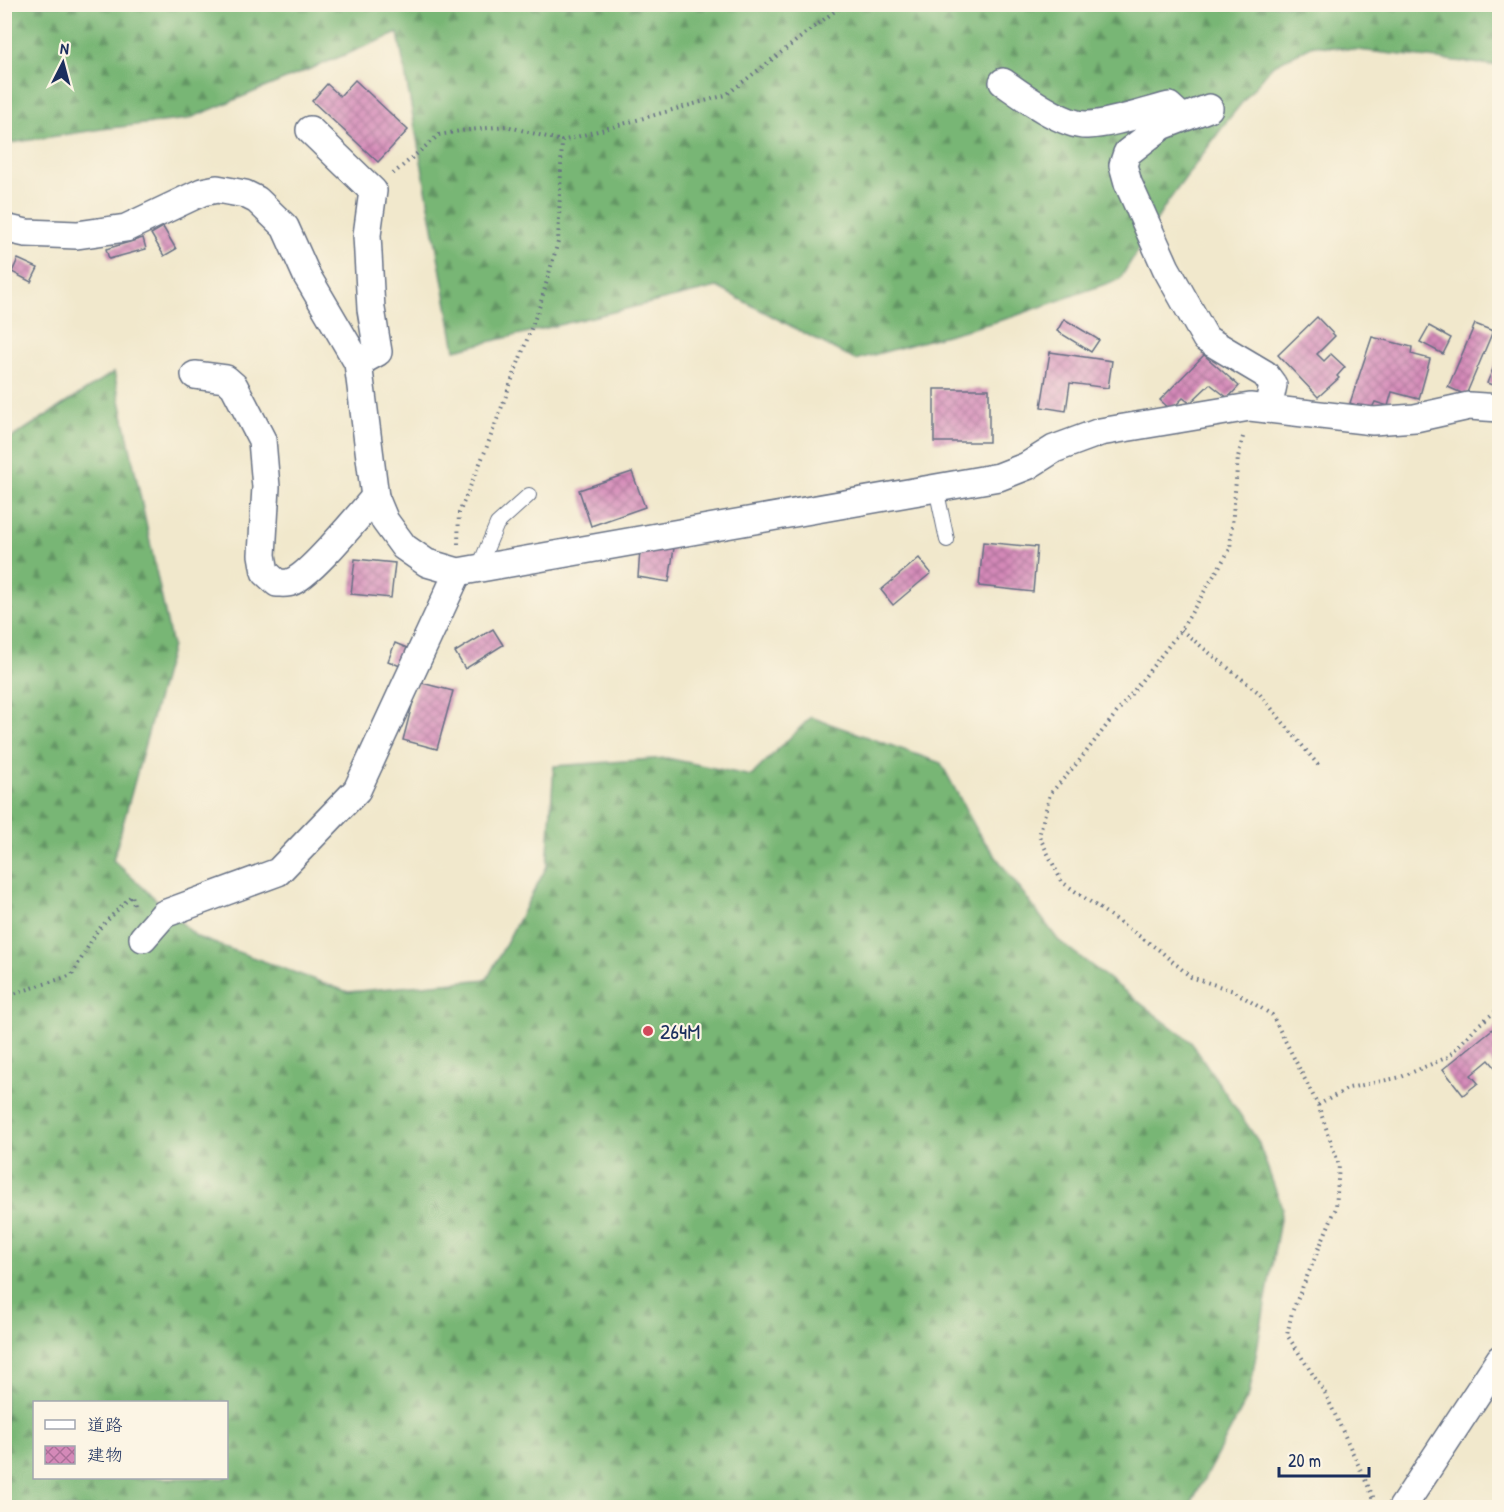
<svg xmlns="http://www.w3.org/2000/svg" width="1504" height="1512" viewBox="0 0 1504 1512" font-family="'Patrick Hand','Klee One',sans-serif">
  <defs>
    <pattern id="forest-firs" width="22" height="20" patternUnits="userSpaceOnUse" patternTransform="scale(1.5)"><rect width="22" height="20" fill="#78b675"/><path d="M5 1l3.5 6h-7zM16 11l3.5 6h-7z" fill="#629463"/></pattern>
    <pattern id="building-cross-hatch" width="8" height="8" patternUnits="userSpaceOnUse" patternTransform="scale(1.5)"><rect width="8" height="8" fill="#d489b8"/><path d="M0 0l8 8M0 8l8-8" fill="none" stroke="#ab7099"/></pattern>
  </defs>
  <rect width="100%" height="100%" fill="#fcf5e5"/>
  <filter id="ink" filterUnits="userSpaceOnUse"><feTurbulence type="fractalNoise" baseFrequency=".0167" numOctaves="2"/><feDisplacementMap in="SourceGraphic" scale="12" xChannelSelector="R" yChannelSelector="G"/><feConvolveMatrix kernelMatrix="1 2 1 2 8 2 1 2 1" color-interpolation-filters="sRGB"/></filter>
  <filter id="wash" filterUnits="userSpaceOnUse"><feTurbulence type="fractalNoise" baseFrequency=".008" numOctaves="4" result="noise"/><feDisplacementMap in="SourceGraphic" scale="24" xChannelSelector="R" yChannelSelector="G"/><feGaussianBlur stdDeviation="1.35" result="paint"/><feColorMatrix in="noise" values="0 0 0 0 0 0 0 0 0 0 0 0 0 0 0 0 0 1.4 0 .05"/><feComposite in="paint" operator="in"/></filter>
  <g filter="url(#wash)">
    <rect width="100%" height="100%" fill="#f1e8cc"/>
    <g fill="url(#forest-firs)" stroke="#4a726a" stroke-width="1.5" fill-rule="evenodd">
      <polygon points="5,5 1499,5 1499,66 1313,45 1272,66 1227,121 1167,203 1120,279 1009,318 855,360 717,287 455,350 398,33 188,119 102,129 5,144"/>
      <path d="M114 372 172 646 113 860 197 937 348 992 487 979 547 866 554 766 667 758 751 776 811 717 941 763 979 834 1058 940 1191 1042 1258 1141 1282 1208 1249 1395 1189 1507 5 1508V442ZM34 1402H226V1478H34Z"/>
    </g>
    <g id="blocks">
      <g fill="url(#building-cross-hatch)">
        <polygon points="355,80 408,130 378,162 312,101 327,84 340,96"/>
        <polygon points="163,227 176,249 164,256 151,234"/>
        <polygon points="143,238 146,249 109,259 106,249"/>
        <polygon points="18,259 38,268 31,282 12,272"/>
        <polygon points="1317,317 1335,336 1317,354 1324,361 1331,354 1345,367 1337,376 1339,378 1318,397 1278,355"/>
        <polygon points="1064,319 1099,340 1091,352 1057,331"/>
        <polygon points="1475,324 1493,331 1466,395 1448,387"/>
        <polygon points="1429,326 1451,338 1443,354 1420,342"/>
        <polygon points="1372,337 1412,347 1411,354 1430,359 1419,399 1392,392 1388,406 1375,402 1371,410 1350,403"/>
        <polygon points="1050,352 1112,361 1108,388 1070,383 1066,411 1041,407"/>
        <polygon points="1500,352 1500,388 1487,383"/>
        <polygon points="1204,355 1239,386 1228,398 1210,384 1190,403 1183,398 1171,410 1160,400"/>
        <rect x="934" y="389" width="55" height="53"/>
        <polygon points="632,472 645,507 591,526 579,490"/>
        <polygon points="983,542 1037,547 1033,592 979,586"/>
        <polygon points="674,548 669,582 638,577 640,551"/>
        <polygon points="919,558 931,573 893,605 881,590"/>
        <polygon points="355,559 395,563 391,598 351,594"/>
        <polygon points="493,629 503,645 465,669 455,652"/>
        <polygon points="395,643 407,648 400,666 388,661"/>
        <polygon points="418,682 453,691 437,749 403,740"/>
        <polygon points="1500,1023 1500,1073 1489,1060 1471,1075 1478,1083 1463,1095 1443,1069"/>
      </g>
    </g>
  </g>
  <g filter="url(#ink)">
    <use href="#blocks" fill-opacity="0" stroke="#667084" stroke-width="1.5"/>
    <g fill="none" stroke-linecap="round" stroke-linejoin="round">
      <g stroke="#667084" stroke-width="16">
        <g id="service">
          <polyline points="936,488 947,540"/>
          <polyline points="478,569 497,524 529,495"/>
        </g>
      </g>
      <g stroke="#667084" stroke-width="30">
        <g id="minor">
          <path d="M1003 82C1021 95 1065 127 1088 125 1112 124 1145 112 1169 106L1181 117"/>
          <polyline points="1209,108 1162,126 1127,153 1123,165 1128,183 1166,268 1206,339 1265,374 1273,385 1268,409"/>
          <polyline points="310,130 373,191 367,235 371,309 378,352 358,363"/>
          <polyline points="4,228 26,233 77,235 126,228 202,192 217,189 245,194 257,200 285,227 307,276 358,363 375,497 385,521 404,547 427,563 458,572 999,477 1027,466 1054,449 1100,432 1250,407 1373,421 1415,418 1469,406 1500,408"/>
          <path d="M195 375 226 379 234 386 262 440 266 487 262 555 265 572 277 583C281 583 287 584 291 582 310 576 359 515 375 497"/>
          <polyline points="143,938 164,914 278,872 357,790 458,572"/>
          <polyline points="1402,1508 1500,1359"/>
        </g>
      </g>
      <g stroke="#667084" stroke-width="4" stroke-dasharray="1.5 4.5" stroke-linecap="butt">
        <polyline points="393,174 439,135 460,131 506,126 562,141"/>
        <polyline points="1243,437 1238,457 1230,549 1181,630 1079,761 1050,794 1039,836 1062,882 1159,950 1191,977 1234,991 1272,1015 1318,1105 1339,1165 1336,1208 1292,1312 1287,1335 1325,1393 1375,1501"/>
        <polyline points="458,544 459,513 486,449 540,305 558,242 562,141 726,95 844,4"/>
        <polyline points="1181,630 1258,692 1319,766"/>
        <polyline points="4,997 72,975 97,931 132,895 134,905"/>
        <polyline points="1318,1105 1349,1088 1401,1077 1448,1057 1477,1026 1500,1008"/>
      </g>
      <use href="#service" stroke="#fff" stroke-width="14"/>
      <use href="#minor" stroke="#fff" stroke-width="27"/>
    </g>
  </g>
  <circle fill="#d1495b" stroke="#fcf5e5" stroke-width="2" cx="648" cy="1031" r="6"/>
  <g text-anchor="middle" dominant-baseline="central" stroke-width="4.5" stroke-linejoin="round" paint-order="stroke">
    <g font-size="22" fill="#1b2f5e" stroke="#fcf5e5" text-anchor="start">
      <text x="660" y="1031">264M</text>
    </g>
  </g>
  <rect width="1504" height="1512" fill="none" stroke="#fcf5e5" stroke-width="24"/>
  <rect x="33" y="1401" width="195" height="78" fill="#fcf5e5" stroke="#a2a6af" stroke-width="1.5"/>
  <rect x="45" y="1420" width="30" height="9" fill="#ffffff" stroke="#a2a6af" stroke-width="1.5"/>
  <text x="87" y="1431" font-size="18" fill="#1b2f5e">道路</text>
  <rect x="45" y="1446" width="30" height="18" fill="url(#building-cross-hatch)" stroke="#a2a6af" stroke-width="1.5"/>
  <text x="87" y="1461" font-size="18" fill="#1b2f5e">建物</text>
  <g transform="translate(63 63) rotate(6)" stroke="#fcf5e5" stroke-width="4.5" paint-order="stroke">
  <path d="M0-4.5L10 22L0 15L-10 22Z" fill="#1b2f5e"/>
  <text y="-9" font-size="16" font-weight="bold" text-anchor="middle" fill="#1b2f5e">N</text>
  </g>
  <path d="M1279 1467v9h90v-9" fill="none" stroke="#1b2f5e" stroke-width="3"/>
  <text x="1288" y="1467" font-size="18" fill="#1b2f5e" stroke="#fcf5e5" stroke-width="4.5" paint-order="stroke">20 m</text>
</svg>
